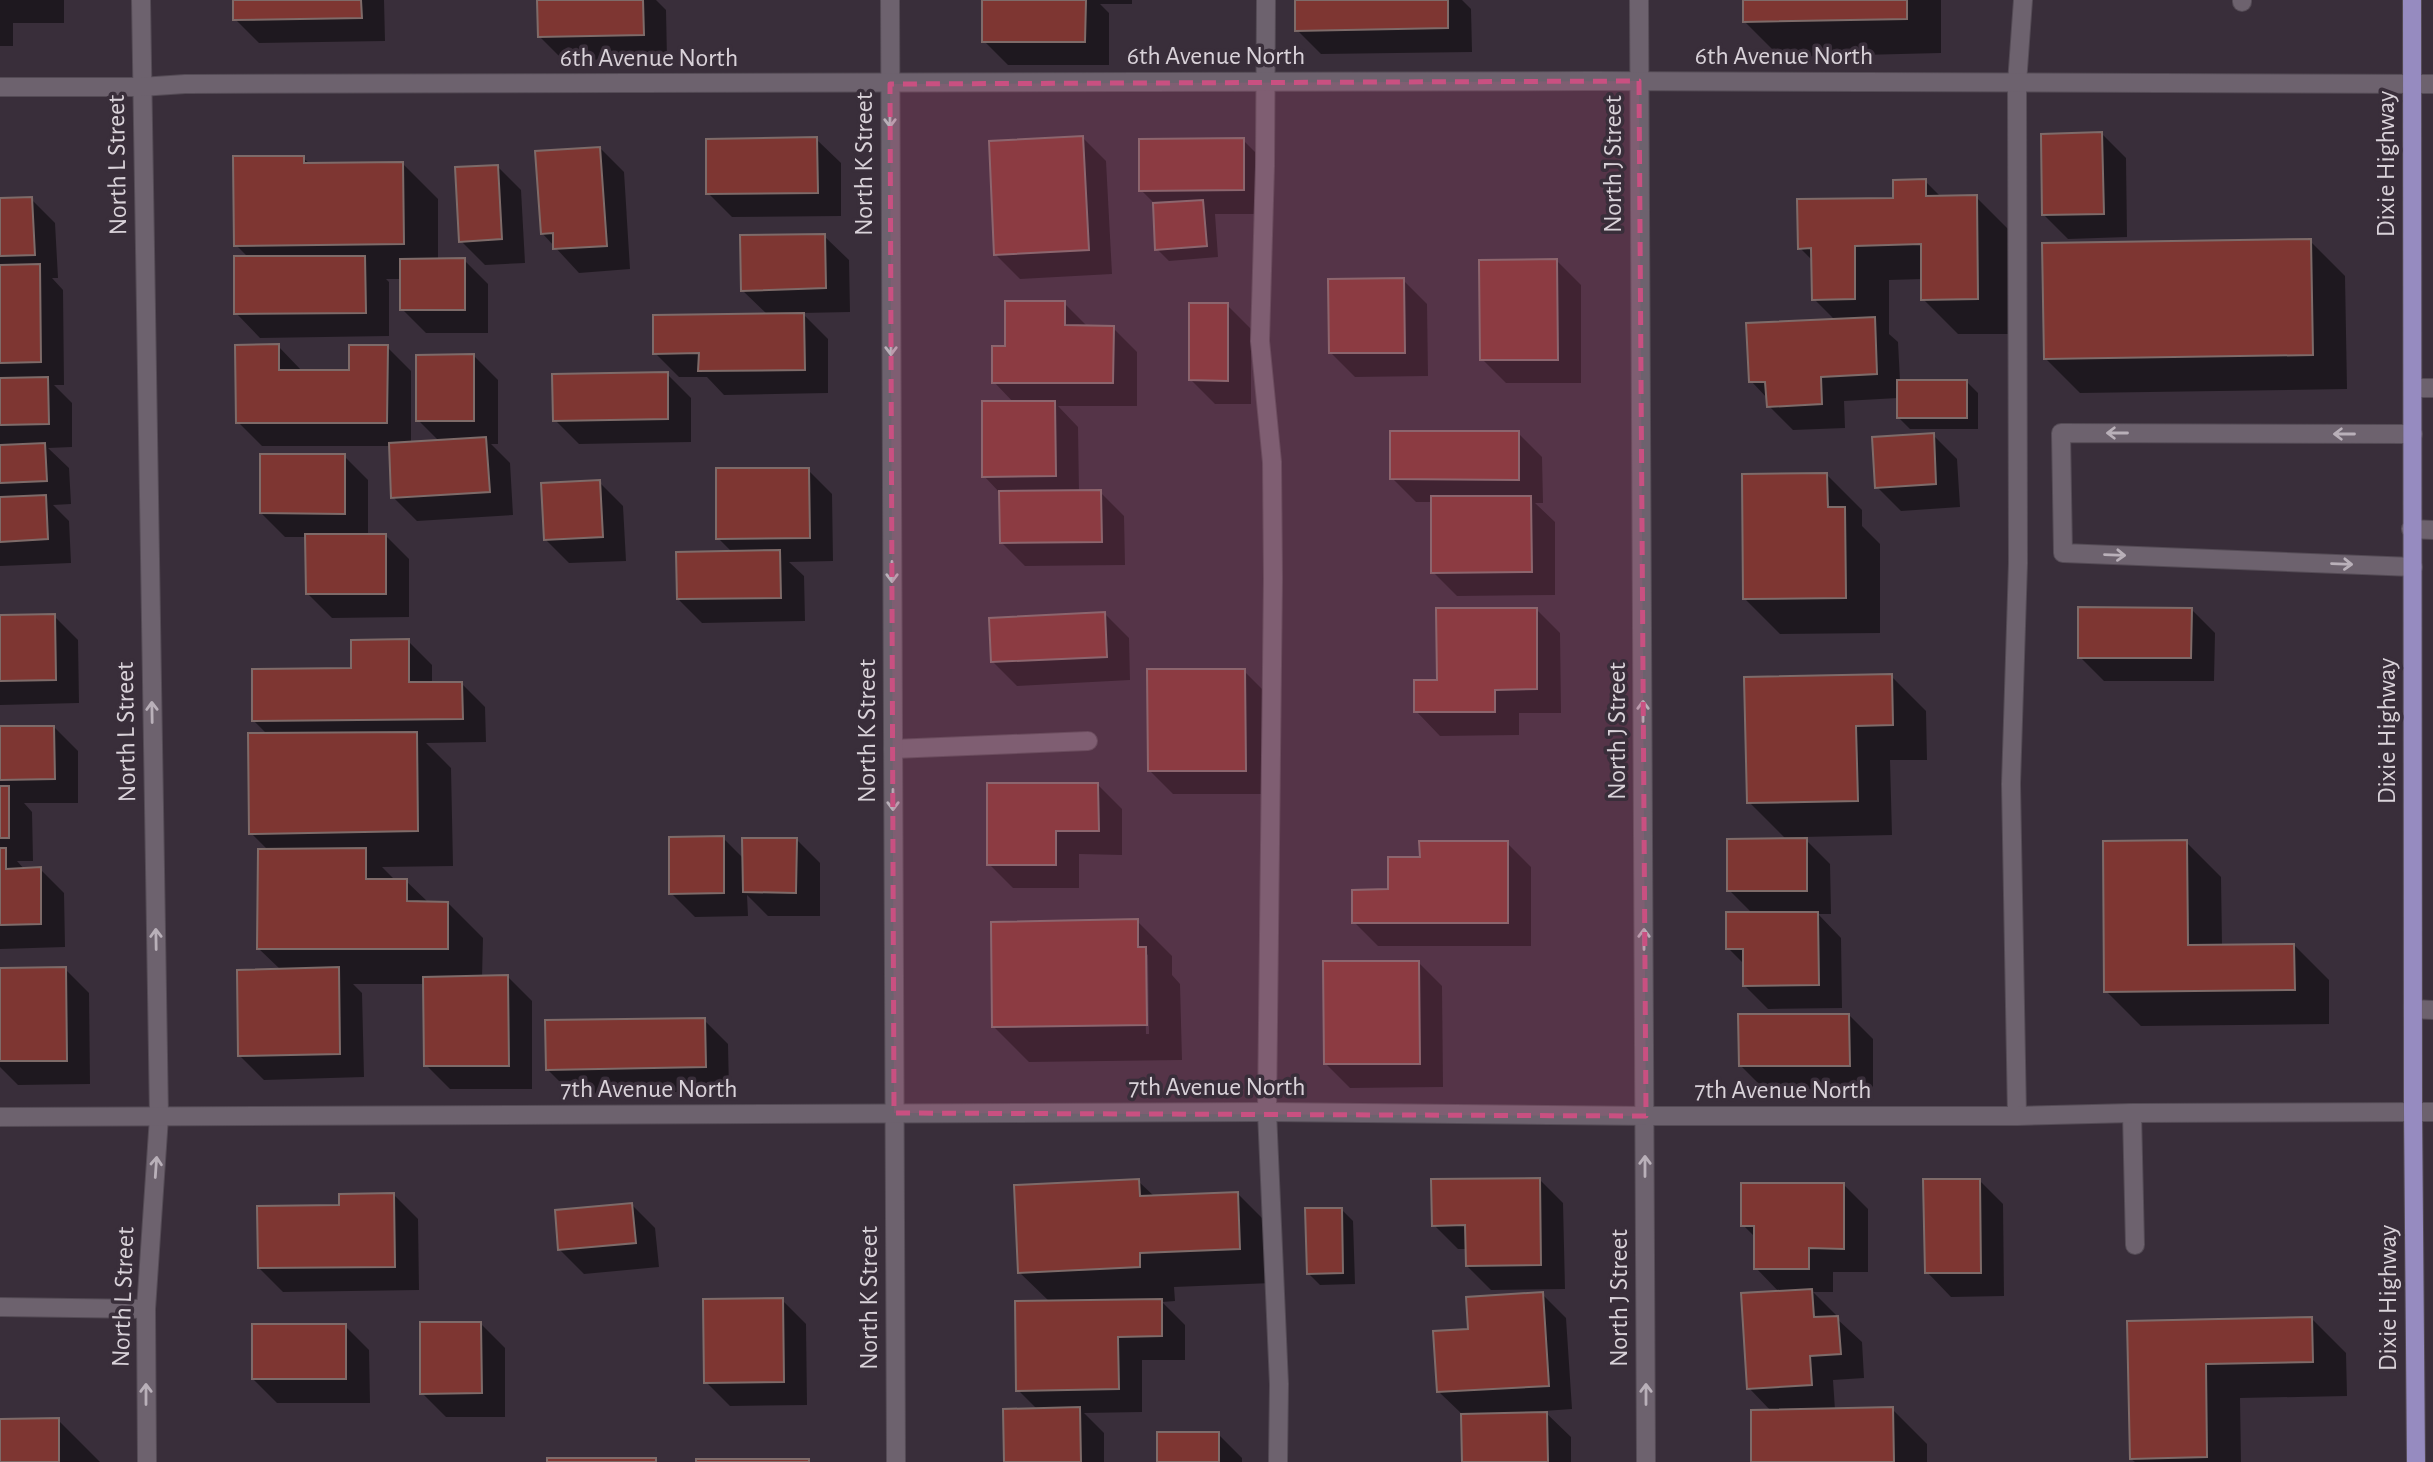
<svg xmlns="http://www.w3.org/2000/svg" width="2433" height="1462" viewBox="0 0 2433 1462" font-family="'Alegreya Sans',sans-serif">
  <rect width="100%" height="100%" fill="#392e3a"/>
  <g fill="#0007" fill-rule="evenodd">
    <polygon points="0,0 64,0 64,23 13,23 13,46 0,46"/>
    <polygon points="235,0 384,0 385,41 259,43 235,19"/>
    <polygon points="539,0 656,0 666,10 667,59 563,60 539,36"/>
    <polygon points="984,0 1132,0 1132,4 1100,4 1109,13 1109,65 1008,65 984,41"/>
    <polygon points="1297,0 1462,0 1471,9 1472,52 1321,54 1297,30"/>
    <polygon points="1745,0 1941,0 1941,53 1780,57 1745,22"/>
    <polygon points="2102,134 2126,158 2127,237 2068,239 2044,215"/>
    <polygon points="1082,137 1106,161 1112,274 1020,279 996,255"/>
    <polygon points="816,139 841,163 841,216 732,217 708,193"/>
    <polygon points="1243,140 1267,164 1268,214 1215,214 1218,257 1169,261 1157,249 1155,204 1141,190"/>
    <polygon points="600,148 624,172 630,269 579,273 542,233"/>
    <polygon points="303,158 310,164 403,164 438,199 438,260 464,260 488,284 488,333 426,333 402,309 402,279 386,279 389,282 389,336 260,338 236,313 249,258 236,245"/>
    <polygon points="497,166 521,190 525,263 485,265 461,241"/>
    <polygon points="1925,181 1942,198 1976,197 2011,232 2012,334 1958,334 1923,299 1923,279 1889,280 1889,334 1898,342 1900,381 1966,381 1978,393 1978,429 1910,429 1898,417 1898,398 1844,401 1845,428 1793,430 1769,406 1768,399 1751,381 1835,320 1814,299 1813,261 1800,248 1894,200"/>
    <polygon points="31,199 55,223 58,278 52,278 63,290 64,385 54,385 72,403 72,447 48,448 69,468 71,504 53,505 69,521 71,563 0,566 0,200"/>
    <polygon points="824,236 849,260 850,312 802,313 828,339 828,393 724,395 707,377 679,377 655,353 768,315 742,290"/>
    <polygon points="2310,241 2345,276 2347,389 2080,393 2045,358"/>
    <polygon points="1557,261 1581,285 1581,383 1506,383 1482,359"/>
    <polygon points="1403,280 1427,304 1428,376 1355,377 1331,353"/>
    <polygon points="1064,303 1088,327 1113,328 1137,352 1137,406 1058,406 1078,427 1079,492 1100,492 1124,516 1125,565 1025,566 1001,542 1000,493 984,476 1014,403 994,382 1007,348"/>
    <polygon points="1227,305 1251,329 1251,404 1215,404 1191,380"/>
    <polygon points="278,346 302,371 350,372 387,347 411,371 411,444 440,442 418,420 474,356 498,380 498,444 491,444 510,463 513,515 417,521 393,497 391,446 262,446 238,422"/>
    <polygon points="667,374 691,398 691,442 579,444 555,420"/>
    <polygon points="1518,433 1542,457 1543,503 1535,503 1555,522 1555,595 1457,596 1433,572 1433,502 1416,502 1392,478"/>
    <polygon points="1933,435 1957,459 1960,507 1901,511 1877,487"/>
    <polygon points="344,456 368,480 368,535 385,535 409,559 409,617 332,618 308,594 307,537 285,537 261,513"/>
    <polygon points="808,470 832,494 833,561 789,562 804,576 805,621 702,623 678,599 733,553 718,538"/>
    <polygon points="1827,475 1862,510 1862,526 1880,544 1880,633 1780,634 1745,599"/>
    <polygon points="599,482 623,506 626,561 569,563 545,539"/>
    <polygon points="1536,609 1560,633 1561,713 1519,713 1519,735 1440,736 1416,711 1438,682"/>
    <polygon points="2191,609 2215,633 2214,681 2104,681 2080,657"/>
    <polygon points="1105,614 1129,638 1130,680 1017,686 993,662"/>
    <polygon points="54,616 78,640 79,703 0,705 0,617"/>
    <polygon points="408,641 432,665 432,683 461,683 485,707 486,742 426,743 451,768 453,866 382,867 396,881 406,881 429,903 448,903 483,938 482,978 508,977 532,1001 532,1089 450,1089 426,1065 425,984 353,984 362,993 364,1077 264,1080 240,1056 281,970 259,949 269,851 251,833 268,735 254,721"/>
    <polygon points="1244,671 1268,695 1269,794 1173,794 1149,770"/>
    <polygon points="1891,676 1926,711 1927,760 1890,760 1892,835 1803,837 1830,864 1831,914 1818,914 1841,938 1842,1008 1768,1009 1744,985 1745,965 1728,948 1753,914 1729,890 1787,840 1749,802"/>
    <polygon points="54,727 78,751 78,803 24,803 32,812 33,861 17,861 25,870 40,869 64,893 65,947 0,949 0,728"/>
    <polygon points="1098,785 1122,809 1122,855 1079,854 1079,888 1013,888 989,864"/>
    <polygon points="723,838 744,859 796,839 820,863 820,916 768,916 747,895 748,916 695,917 671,893"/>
    <polygon points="2186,842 2221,877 2222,946 2294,945 2329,980 2329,1024 2141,1026 2106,991"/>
    <polygon points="1507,843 1531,867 1531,946 1378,946 1354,922 1390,891 1422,858"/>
    <path d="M1137 921 1172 956V975L1180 984 1182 1060 1029 1062 994 1027ZM1144 952 1148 955 1149 1034H1146Z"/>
    <polygon points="1418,962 1442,986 1443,1087 1350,1088 1326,1064"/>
    <polygon points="65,969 89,993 90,1084 18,1085 0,1067 0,970"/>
    <polygon points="1849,1015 1873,1039 1873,1089 1764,1089 1740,1065"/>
    <polygon points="704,1020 728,1044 729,1091 572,1094 548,1070"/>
    <polygon points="1539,1179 1563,1203 1565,1289 1491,1290 1467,1266 1467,1249 1458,1249 1434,1225"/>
    <polygon points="1979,1180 2003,1204 2004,1296 1951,1297 1927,1272"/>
    <polygon points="1138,1181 1155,1197 1237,1193 1272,1228 1274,1283 1174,1287 1175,1301 1162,1302 1185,1325 1185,1360 1142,1360 1142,1412 1084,1413 1104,1433 1104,1462 1006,1462 1038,1410 1018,1390 1050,1302 1019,1272"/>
    <polygon points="1844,1185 1868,1209 1868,1272 1833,1272 1833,1292 1813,1292 1836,1315 1836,1318 1862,1342 1864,1378 1833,1380 1835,1410 1892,1409 1927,1444 1927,1462 1753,1462 1771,1411 1749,1388 1780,1293 1756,1268 1756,1238 1743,1225"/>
    <polygon points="394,1195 418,1219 419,1290 283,1292 259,1268"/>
    <polygon points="631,1204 655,1228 659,1267 584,1274 560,1250"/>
    <polygon points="1341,1209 1353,1221 1355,1284 1320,1285 1308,1273"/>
    <polygon points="1542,1294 1566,1318 1572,1409 1544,1411 1571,1437 1571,1462 1464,1462 1463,1415 1439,1392 1470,1331"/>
    <polygon points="782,1300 806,1324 807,1405 730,1406 706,1382"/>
    <polygon points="2311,1318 2346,1353 2347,1396 2240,1398 2241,1462 2135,1462 2131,1459 2129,1322"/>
    <polygon points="481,1324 505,1348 505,1417 446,1417 422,1393"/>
    <polygon points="345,1326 369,1350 370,1403 277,1403 253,1379"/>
    <polygon points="58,1420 100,1462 0,1462 0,1421"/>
    <polygon points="1218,1434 1242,1458 1242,1462 1159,1462"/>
  </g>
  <g fill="#7e3632" stroke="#7e6b69" stroke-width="2">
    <polygon points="233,0 361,0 362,18 233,20"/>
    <polygon points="537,0 643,0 644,35 538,37"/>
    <polygon points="982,0 1086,0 1085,42 982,42"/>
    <polygon points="1295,0 1448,0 1448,28 1295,31"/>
    <polygon points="1743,0 1907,0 1907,19 1743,22"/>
    <polygon points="2102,132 2104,214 2042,215 2041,134"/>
    <polygon points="1083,136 1089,250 994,255 989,141"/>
    <polygon points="817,137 818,193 706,194 706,139"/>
    <polygon points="1244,138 1244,190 1139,191 1139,139"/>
    <polygon points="600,147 607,246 553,249 553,233 541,234 535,151"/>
    <polygon points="233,156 304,156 304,163 403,162 404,244 234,246"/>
    <polygon points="498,165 502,239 459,242 455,167"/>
    <polygon points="1926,179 1926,196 1977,195 1978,299 1921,300 1921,244 1855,246 1855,299 1812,300 1811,248 1798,249 1797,199 1893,198 1893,180"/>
    <polygon points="32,197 35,255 0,256 0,198"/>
    <polygon points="1203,200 1207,246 1155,250 1153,203"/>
    <polygon points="825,234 826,288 741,291 740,235"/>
    <polygon points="2311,239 2313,355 2044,359 2042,243"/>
    <polygon points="234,256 365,256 366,313 234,314"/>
    <polygon points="465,258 465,310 400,310 400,259"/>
    <polygon points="1557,259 1558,360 1480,360 1479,260"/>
    <polygon points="40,264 41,362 0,363 0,265"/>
    <polygon points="1404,278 1405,353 1329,353 1328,279"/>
    <polygon points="1005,301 1065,301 1065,325 1114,326 1113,383 992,383 992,346 1005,346"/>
    <polygon points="1189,303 1228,303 1228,381 1189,380"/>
    <polygon points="804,313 805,370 698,371 699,353 653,354 653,315"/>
    <polygon points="1875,317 1877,374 1821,377 1822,404 1767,407 1765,382 1749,382 1746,323"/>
    <polygon points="279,344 279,370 349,370 349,345 388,345 387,423 236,423 235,345"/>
    <polygon points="474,354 474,421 416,421 416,355"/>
    <polygon points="668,372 668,419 553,421 552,374"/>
    <polygon points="48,377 49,424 0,425 0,378"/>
    <rect x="1897" y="380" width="70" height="38"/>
    <polygon points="982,401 1055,401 1056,476 982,477"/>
    <polygon points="1390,431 1519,431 1519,480 1390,479"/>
    <polygon points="1934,433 1936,484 1875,488 1872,437"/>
    <polygon points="486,437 490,492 391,498 389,443"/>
    <polygon points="45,443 47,481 0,483 0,445"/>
    <polygon points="260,454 345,454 345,514 260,513"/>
    <polygon points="716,468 809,468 810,538 716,539"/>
    <polygon points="1827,473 1828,507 1845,507 1846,598 1743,599 1742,474"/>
    <polygon points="600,480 603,537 544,540 541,483"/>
    <polygon points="1101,490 1102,542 1000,543 999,491"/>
    <polygon points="46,495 48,539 0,542 0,497"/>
    <polygon points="1431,496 1531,496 1532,572 1431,573"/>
    <polygon points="305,534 386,534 386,594 306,594"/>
    <polygon points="780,550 781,598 677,599 676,552"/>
    <polygon points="2078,607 2192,608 2191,658 2078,658"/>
    <polygon points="1436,608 1537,608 1537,689 1495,690 1495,712 1414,712 1414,680 1437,680"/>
    <polygon points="1105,612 1107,657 991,662 989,618"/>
    <polygon points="55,614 56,680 0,681 0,615"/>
    <polygon points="409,639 409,682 462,682 463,719 252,721 252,669 351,668 351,640"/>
    <polygon points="1147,669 1245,669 1246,771 1148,771"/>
    <polygon points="1892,674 1893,725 1856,726 1858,801 1747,803 1744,677"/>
    <polygon points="0,726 54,726 55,779 0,780"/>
    <polygon points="417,732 418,831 249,834 248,733"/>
    <polygon points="987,783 1098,783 1099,831 1056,831 1056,865 987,865"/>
    <rect x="0" y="786" width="9" height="52"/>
    <polygon points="724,836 724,893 669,894 669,837"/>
    <polygon points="742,838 797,838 796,893 743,892"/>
    <polygon points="1807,838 1807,891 1727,891 1727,839"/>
    <polygon points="2187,840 2188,945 2294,944 2295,990 2104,992 2103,841"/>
    <polygon points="1419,841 1508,841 1508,923 1352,923 1352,890 1388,889 1388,857 1420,857"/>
    <polygon points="0,848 6,848 6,869 41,867 41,924 0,925"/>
    <polygon points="366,848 366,879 407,879 407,901 448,902 448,949 257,949 258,849"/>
    <polygon points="1726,912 1818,912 1819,985 1743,986 1743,949 1726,949"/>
    <polygon points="1138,919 1138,947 1146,947 1147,1025 992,1027 991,922"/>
    <polygon points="1323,961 1419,961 1420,1064 1324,1064"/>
    <polygon points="66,967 67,1061 0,1061 0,968"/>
    <polygon points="339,967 340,1054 238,1056 237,970"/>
    <polygon points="508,975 509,1066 424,1066 423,977"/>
    <polygon points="1738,1014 1849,1014 1850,1066 1739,1066"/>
    <polygon points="705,1018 706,1067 546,1070 545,1020"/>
    <polygon points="1540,1178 1541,1265 1466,1266 1465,1225 1432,1226 1431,1179"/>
    <polygon points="1139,1179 1140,1196 1238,1192 1240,1249 1140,1253 1140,1267 1018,1273 1014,1185"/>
    <polygon points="1923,1179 1980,1179 1981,1273 1925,1273"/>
    <polygon points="1741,1183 1844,1183 1844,1249 1809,1248 1809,1269 1754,1269 1754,1226 1741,1226"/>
    <polygon points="394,1193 395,1267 258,1268 257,1206 339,1205 339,1194"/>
    <polygon points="632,1203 636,1243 558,1250 555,1210"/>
    <polygon points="1305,1208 1342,1208 1343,1273 1307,1274"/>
    <polygon points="1812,1289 1814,1317 1838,1316 1841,1354 1810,1356 1812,1385 1747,1389 1741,1293"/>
    <polygon points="1543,1292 1549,1386 1437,1392 1433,1331 1468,1329 1466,1297"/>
    <polygon points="783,1298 784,1382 704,1383 703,1299"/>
    <polygon points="1162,1299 1162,1336 1118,1337 1119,1389 1016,1391 1015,1301"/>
    <polygon points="2312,1317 2313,1362 2206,1364 2207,1457 2130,1459 2127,1321"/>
    <polygon points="420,1322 481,1322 482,1393 420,1394"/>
    <rect x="252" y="1324" width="94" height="55"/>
    <polygon points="1080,1407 1081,1462 1004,1462 1003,1409"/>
    <polygon points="1893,1407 1894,1462 1751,1462 1751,1410"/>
    <polygon points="1547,1412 1548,1462 1462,1462 1461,1414"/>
    <polygon points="59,1418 59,1462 0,1462 0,1419"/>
    <rect x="1157" y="1432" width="62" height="30"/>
    <rect x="547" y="1458" width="109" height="4"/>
    <rect x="696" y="1459" width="113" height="3"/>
  </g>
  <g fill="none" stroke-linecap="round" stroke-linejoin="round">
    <g stroke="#544b55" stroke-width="20">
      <g id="service">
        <polyline points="1266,0 1265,166 1260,341 1272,462 1273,578 1267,1112 1279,1384 1278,1462"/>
        <polyline points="2242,2 2242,0"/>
        <polyline points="2413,388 2433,388"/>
        <polyline points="2413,434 2061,433 2063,553 2413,567"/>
        <polyline points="2411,529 2433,530"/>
        <polyline points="893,749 1088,741"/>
        <polyline points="2413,1009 2433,1010"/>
        <polyline points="2132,1113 2135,1245"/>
        <polyline points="2017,1116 2011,784 2018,563 2017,83 2023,0"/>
        <polyline points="0,1307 146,1309"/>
      </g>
    </g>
    <g stroke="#544b55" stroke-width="20">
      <g id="minor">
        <polyline points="141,0 159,1117 146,1309 147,1462"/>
        <polyline points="890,0 896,1462"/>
        <polyline points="1639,0 1646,1462"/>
        <polyline points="0,87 141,87 185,84 1593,81 2433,84"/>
        <polyline points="0,1117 1267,1112 1646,1116 2017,1116 2132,1113 2433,1112"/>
      </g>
    </g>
    <g stroke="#544b55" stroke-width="20">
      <polyline id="primary" points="2412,0 2413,1111 2416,1462"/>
    </g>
    <use href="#service" stroke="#6d626e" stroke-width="18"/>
    <use href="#minor" stroke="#6d626e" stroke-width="18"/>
    <use href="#primary" stroke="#968bc0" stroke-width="18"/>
  </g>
  <defs><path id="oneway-shaft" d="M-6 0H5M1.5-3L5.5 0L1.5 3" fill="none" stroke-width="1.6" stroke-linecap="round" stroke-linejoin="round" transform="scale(1.75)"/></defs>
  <g stroke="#b9b0b9">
    <use href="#oneway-shaft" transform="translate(890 117) rotate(90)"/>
    <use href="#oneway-shaft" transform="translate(891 345) rotate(90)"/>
    <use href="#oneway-shaft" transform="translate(2117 433) rotate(-180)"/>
    <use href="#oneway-shaft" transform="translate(2344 434) rotate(-180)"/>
    <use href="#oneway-shaft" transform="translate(2115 555) rotate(2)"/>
    <use href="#oneway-shaft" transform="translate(2342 564) rotate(2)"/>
    <use href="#oneway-shaft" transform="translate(892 572) rotate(90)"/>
    <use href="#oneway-shaft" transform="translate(1643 711) rotate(-90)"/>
    <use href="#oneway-shaft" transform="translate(152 712) rotate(-91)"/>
    <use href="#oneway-shaft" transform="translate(893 800) rotate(90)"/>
    <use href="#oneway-shaft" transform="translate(156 939) rotate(-91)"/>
    <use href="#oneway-shaft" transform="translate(1644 939) rotate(-90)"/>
    <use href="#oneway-shaft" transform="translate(1645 1166) rotate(-90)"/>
    <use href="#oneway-shaft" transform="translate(156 1167) rotate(-86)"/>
    <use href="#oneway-shaft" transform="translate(146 1394) rotate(-90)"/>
    <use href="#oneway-shaft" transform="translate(1646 1394) rotate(-90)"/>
  </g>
  <path fill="#c95081" fill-opacity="0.2" stroke="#c95081" stroke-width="5" stroke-dasharray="14 9" stroke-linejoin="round" d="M1639 81 1646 1116 894 1113 890 84Z"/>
  <g text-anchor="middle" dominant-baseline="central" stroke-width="7" stroke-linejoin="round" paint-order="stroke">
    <g font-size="26" fill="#d9d2d9" stroke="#392e3a">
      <text x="1216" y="56">6th Avenue North</text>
      <text x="1784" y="56">6th Avenue North</text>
      <text x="649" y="58">6th Avenue North</text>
      <text transform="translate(864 164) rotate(-90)">North K Street</text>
      <text transform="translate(1613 164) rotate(-90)">North J Street</text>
      <text transform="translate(2386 164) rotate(-90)">Dixie Highway</text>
      <text transform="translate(117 165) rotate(-91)">North L Street</text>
      <text transform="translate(867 731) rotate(-90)">North K Street</text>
      <text transform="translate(1617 731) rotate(-90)">North J Street</text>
      <text transform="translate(2387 731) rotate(-90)">Dixie Highway</text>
      <text transform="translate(126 732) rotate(-91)">North L Street</text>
      <text x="1217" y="1087">7th Avenue North</text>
      <text x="649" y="1089">7th Avenue North</text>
      <text x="1783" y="1090">7th Avenue North</text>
      <text transform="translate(123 1297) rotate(-88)">North L Street</text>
      <text transform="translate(869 1298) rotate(-90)">North K Street</text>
      <text transform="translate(1619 1298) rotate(-90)">North J Street</text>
      <text transform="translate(2388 1298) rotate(-90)">Dixie Highway</text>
    </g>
  </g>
</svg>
